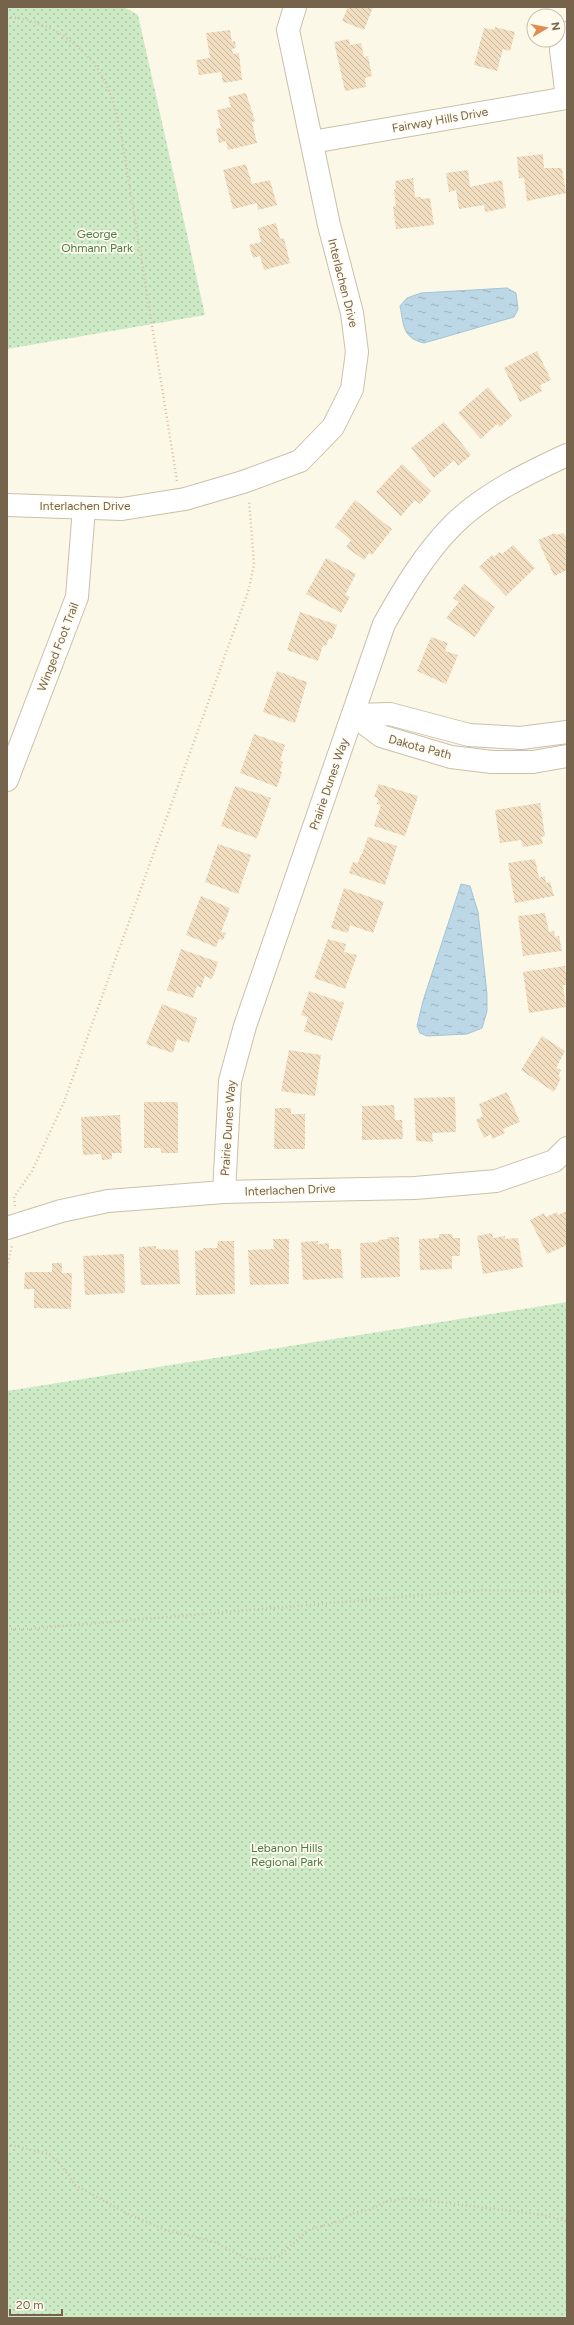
<svg xmlns="http://www.w3.org/2000/svg" width="574" height="2325" viewBox="0 0 574 2325" font-family="Figtree,sans-serif">
  <defs>
    <pattern id="park-dots" width="8" height="8" patternUnits="userSpaceOnUse"><rect width="8" height="8" fill="#cdeac6"/><path d="M2 2h.1M6 6h.1" fill="none" stroke="#abc1a3" stroke-width="1.8" stroke-linecap="round"/></pattern>
    <pattern id="water-ripples" width="26" height="14" patternUnits="userSpaceOnUse"><rect width="26" height="14" fill="#bcd7e5"/><path d="M2 4q2-2 4 0t4 0M15 11q2-2 4 0t4 0" fill="none" stroke="#9db2bc"/></pattern>
    <pattern id="building-back-hatch" width="6" height="6" patternUnits="userSpaceOnUse"><rect width="6" height="6" fill="#f1ddc0"/><path d="M-1 5l2 2M0 0l6 6M5-1l2 2" fill="none" stroke="#c8b79e"/></pattern>
  </defs>
  <rect width="100%" height="100%" fill="#fcf8e7"/>
  <g fill="url(#park-dots)">
    <polygon points="7,7 124,7 138,15 205,315 7,349"/>
    <polygon points="567,1302 567,2318 7,2318 7,1391"/>
  </g>
  <g fill="url(#water-ripples)" stroke="#a2c5d7">
    <path d="M507 288 516 293 518 309 514 317 424 343C402 338 404 325 400 306L407 298 421 293Z"/>
    <polygon points="461,884 470,886 478,912 487,994 487,1011 482,1028 467,1034 427,1036 420,1033 417,1026 423,1001"/>
  </g>
  <g fill="url(#building-back-hatch)">
    <polygon points="348,7 373,7 364,30 342,21"/>
    <polygon points="495,27 515,32 510,51 503,49 497,71 474,65 484,28 494,30"/>
    <polygon points="230,30 232,42 235,41 236,48 232,49 233,54 239,53 242,80 223,83 221,72 199,75 196,60 210,58 206,33"/>
    <polygon points="349,39 350,45 361,43 364,57 368,56 372,76 365,78 366,87 345,91 334,42"/>
    <polygon points="246,93 255,121 252,122 257,143 228,150 226,141 219,143 216,129 221,128 217,110 231,107 228,97"/>
    <polygon points="543,154 544,168 562,168 566,193 527,201 524,178 519,178 517,157"/>
    <polygon points="246,164 252,184 270,180 277,205 258,210 257,203 233,209 223,170"/>
    <polygon points="468,170 470,187 502,180 506,208 485,212 484,205 459,209 456,190 449,192 446,173"/>
    <polygon points="413,178 415,197 420,197 421,199 430,198 434,225 396,229 393,206 396,206 394,189 396,189 395,181"/>
    <polygon points="276,223 280,239 284,238 290,263 264,270 260,256 253,258 249,245 261,242 258,228"/>
    <polygon points="537,351 551,380 540,385 542,391 520,402 504,368"/>
    <polygon points="488,387 512,416 500,427 497,424 481,439 458,413"/>
    <polygon points="444,422 471,455 458,466 454,460 434,478 411,448"/>
    <polygon points="402,464 431,491 420,504 415,500 401,516 376,492"/>
    <polygon points="355,500 392,529 372,555 369,553 364,560 346,547 351,540 335,527"/>
    <polygon points="555,533 556,535 563,533 565,536 567,535 567,570 554,576 538,540"/>
    <polygon points="513,545 535,568 506,596 479,567 492,555 494,557 499,552 502,554"/>
    <polygon points="326,558 356,574 345,595 350,597 341,613 306,594"/>
    <polygon points="464,584 495,607 475,637 446,618 459,602 453,598"/>
    <polygon points="300,612 337,625 332,639 329,638 326,646 323,645 318,661 287,650"/>
    <polygon points="431,637 448,643 445,651 458,655 446,684 417,671"/>
    <polygon points="277,671 307,682 295,723 263,712"/>
    <polygon points="254,734 285,745 280,761 283,762 280,771 282,772 277,787 240,773"/>
    <polygon points="379,784 418,796 405,836 374,826 381,805 377,804 378,798 374,797"/>
    <polygon points="235,786 271,798 257,838 221,826"/>
    <polygon points="540,803 545,836 541,837 543,844 523,847 521,840 500,843 495,810"/>
    <polygon points="368,837 397,846 385,885 349,873 353,862 358,863 361,854 362,854"/>
    <polygon points="218,844 251,855 238,894 205,882"/>
    <polygon points="535,859 539,878 545,876 546,883 550,882 554,896 515,903 508,863"/>
    <polygon points="344,888 384,902 373,933 350,925 348,933 331,928"/>
    <polygon points="201,896 230,908 221,932 226,933 223,940 219,939 216,947 186,935"/>
    <polygon points="545,913 549,932 554,931 555,937 559,936 562,951 523,956 518,916"/>
    <polygon points="328,939 346,944 344,952 357,955 345,989 314,978"/>
    <polygon points="181,949 218,962 212,979 205,976 201,988 197,986 193,998 167,990"/>
    <polygon points="565,966 567,985 563,985 566,1007 529,1013 523,972"/>
    <polygon points="309,991 344,1003 332,1041 304,1031 308,1017 301,1015"/>
    <polygon points="162,1004 197,1018 189,1043 177,1039 173,1053 146,1044"/>
    <polygon points="542,1036 565,1051 556,1068 561,1070 558,1076 561,1078 554,1092 521,1070"/>
    <polygon points="289,1050 321,1055 315,1096 281,1091"/>
    <polygon points="507,1092 520,1122 503,1129 505,1133 492,1139 491,1134 484,1138 476,1120 483,1116 479,1104"/>
    <polygon points="455,1097 456,1132 432,1133 433,1142 416,1141 414,1098"/>
    <polygon points="144,1102 178,1102 178,1153 162,1153 160,1148 144,1148"/>
    <polygon points="394,1105 395,1120 402,1120 403,1139 362,1140 362,1106"/>
    <polygon points="275,1108 291,1108 291,1114 305,1114 305,1149 274,1149"/>
    <polygon points="120,1115 122,1153 112,1153 112,1159 102,1160 101,1154 83,1155 81,1117"/>
    <polygon points="567,1211 567,1245 547,1254 530,1220 544,1213 546,1217 557,1212 558,1215"/>
    <polygon points="492,1233 493,1238 505,1236 505,1239 518,1238 523,1267 483,1274 477,1236"/>
    <polygon points="439,1234 452,1234 453,1238 460,1238 460,1256 452,1256 452,1269 420,1270 419,1239 439,1238"/>
    <polygon points="388,1237 399,1237 400,1277 361,1278 360,1243 378,1242 379,1240 388,1239"/>
    <polygon points="273,1239 289,1239 289,1284 250,1285 248,1250 274,1249"/>
    <polygon points="218,1241 234,1241 235,1294 196,1295 195,1251 203,1250 203,1248 217,1248"/>
    <polygon points="318,1241 318,1244 329,1243 329,1249 341,1249 343,1278 303,1280 301,1242"/>
    <polygon points="156,1246 156,1249 178,1250 180,1284 141,1285 139,1247"/>
    <polygon points="124,1254 125,1293 85,1295 83,1256"/>
    <polygon points="52,1263 62,1263 62,1273 72,1273 71,1309 34,1308 34,1289 24,1289 25,1272 52,1272"/>
  </g>
  <g fill="none" stroke-linecap="round" stroke-linejoin="round">
    <g stroke="#cbbfab" stroke-width="24">
      <g id="minor">
        <polyline points="567,98 561,50 567,33"/>
        <polyline points="312,142 567,98"/>
        <polyline points="7,505 122,509 185,499 243,482 300,461 333,427 352,389 357,352 352,313 329,225 288,30 295,7"/>
        <polyline points="353,715 381,736 451,757 492,762 533,762 567,756"/>
        <polyline points="353,715 390,714 469,735 521,738 567,732"/>
        <polyline points="7,780 77,597 84,508"/>
        <path d="M224 1192 230 1081 245 1026 384 624C403 590 425 553 453 525 484 494 528 473 567 455"/>
        <polyline points="7,1228 61,1211 108,1201 224,1192 415,1188 496,1181 554,1161 567,1148"/>
      </g>
    </g>
    <g stroke="#d6c0a2" stroke-width="2.5" stroke-dasharray="1 3" stroke-linecap="butt">
      <path d="M7 17C50 19 94 50 109 91 115 104 117 119 121 133L177 481"/>
      <polyline points="15,1206 14,1197 32,1171 64,1102 249,589 254,564 249,500"/>
      <polyline points="7,1267 12,1246"/>
      <polyline points="7,1629 28,1629 483,1590 567,1592"/>
      <polyline points="7,2144 49,2154 61,2165 75,2185 130,2215 166,2230 215,2242 247,2259 266,2259 279,2256 308,2230 340,2221 354,2213 372,2209 384,2202 405,2198 537,2214 567,2221"/>
    </g>
    <use href="#minor" stroke="#fff" stroke-width="22"/>
  </g>
  <g text-anchor="middle" dominant-baseline="central" stroke-width="3.5" stroke-linejoin="round" paint-order="stroke">
    <g font-size="12" fill="#75634c" stroke="#fffbee">
      <text transform="translate(440 120) rotate(-10)">Fairway Hills Drive</text>
      <text transform="translate(343 283) rotate(76)">Interlachen Drive</text>
      <text x="85" y="506">Interlachen Drive</text>
      <text transform="translate(58 647) rotate(-69)">Winged Foot Trail</text>
      <text transform="translate(420 747) rotate(15)">Dakota Path</text>
      <text transform="translate(329 784) rotate(-71)">Prairie Dunes Way</text>
      <text transform="translate(228 1128) rotate(-86)">Prairie Dunes Way</text>
      <text transform="translate(290 1190) rotate(-2)">Interlachen Drive</text>
    </g>
    <g font-size="12" fill="#4a7b44" stroke="#fffbee">
      <text x="97" y="234">George<tspan x="97" dy="14">Ohmann Park</tspan></text>
      <text x="287" y="1848">Lebanon Hills<tspan x="287" dy="14">Regional Park</tspan></text>
    </g>
  </g>
  <rect width="574" height="2325" fill="none" stroke="#75634c" stroke-width="16"/>
  <g transform="translate(546 28) rotate(80)"><circle r="19" fill="#fffbee" stroke="#c8bead"/>
  <path d="M0-3L7 15L0 10L-7 15Z" fill="#e28d50"/>
  <text y="-6" font-size="11" font-weight="bold" text-anchor="middle" fill="#75634c">N</text>
  </g>
  <path d="M10 2309v6h52v-6" fill="none" stroke="#75634c" stroke-width="2"/>
  <text x="16" y="2309" font-size="12" fill="#75634c" stroke="#fffbee" stroke-width="3" paint-order="stroke">20 m</text>
</svg>
